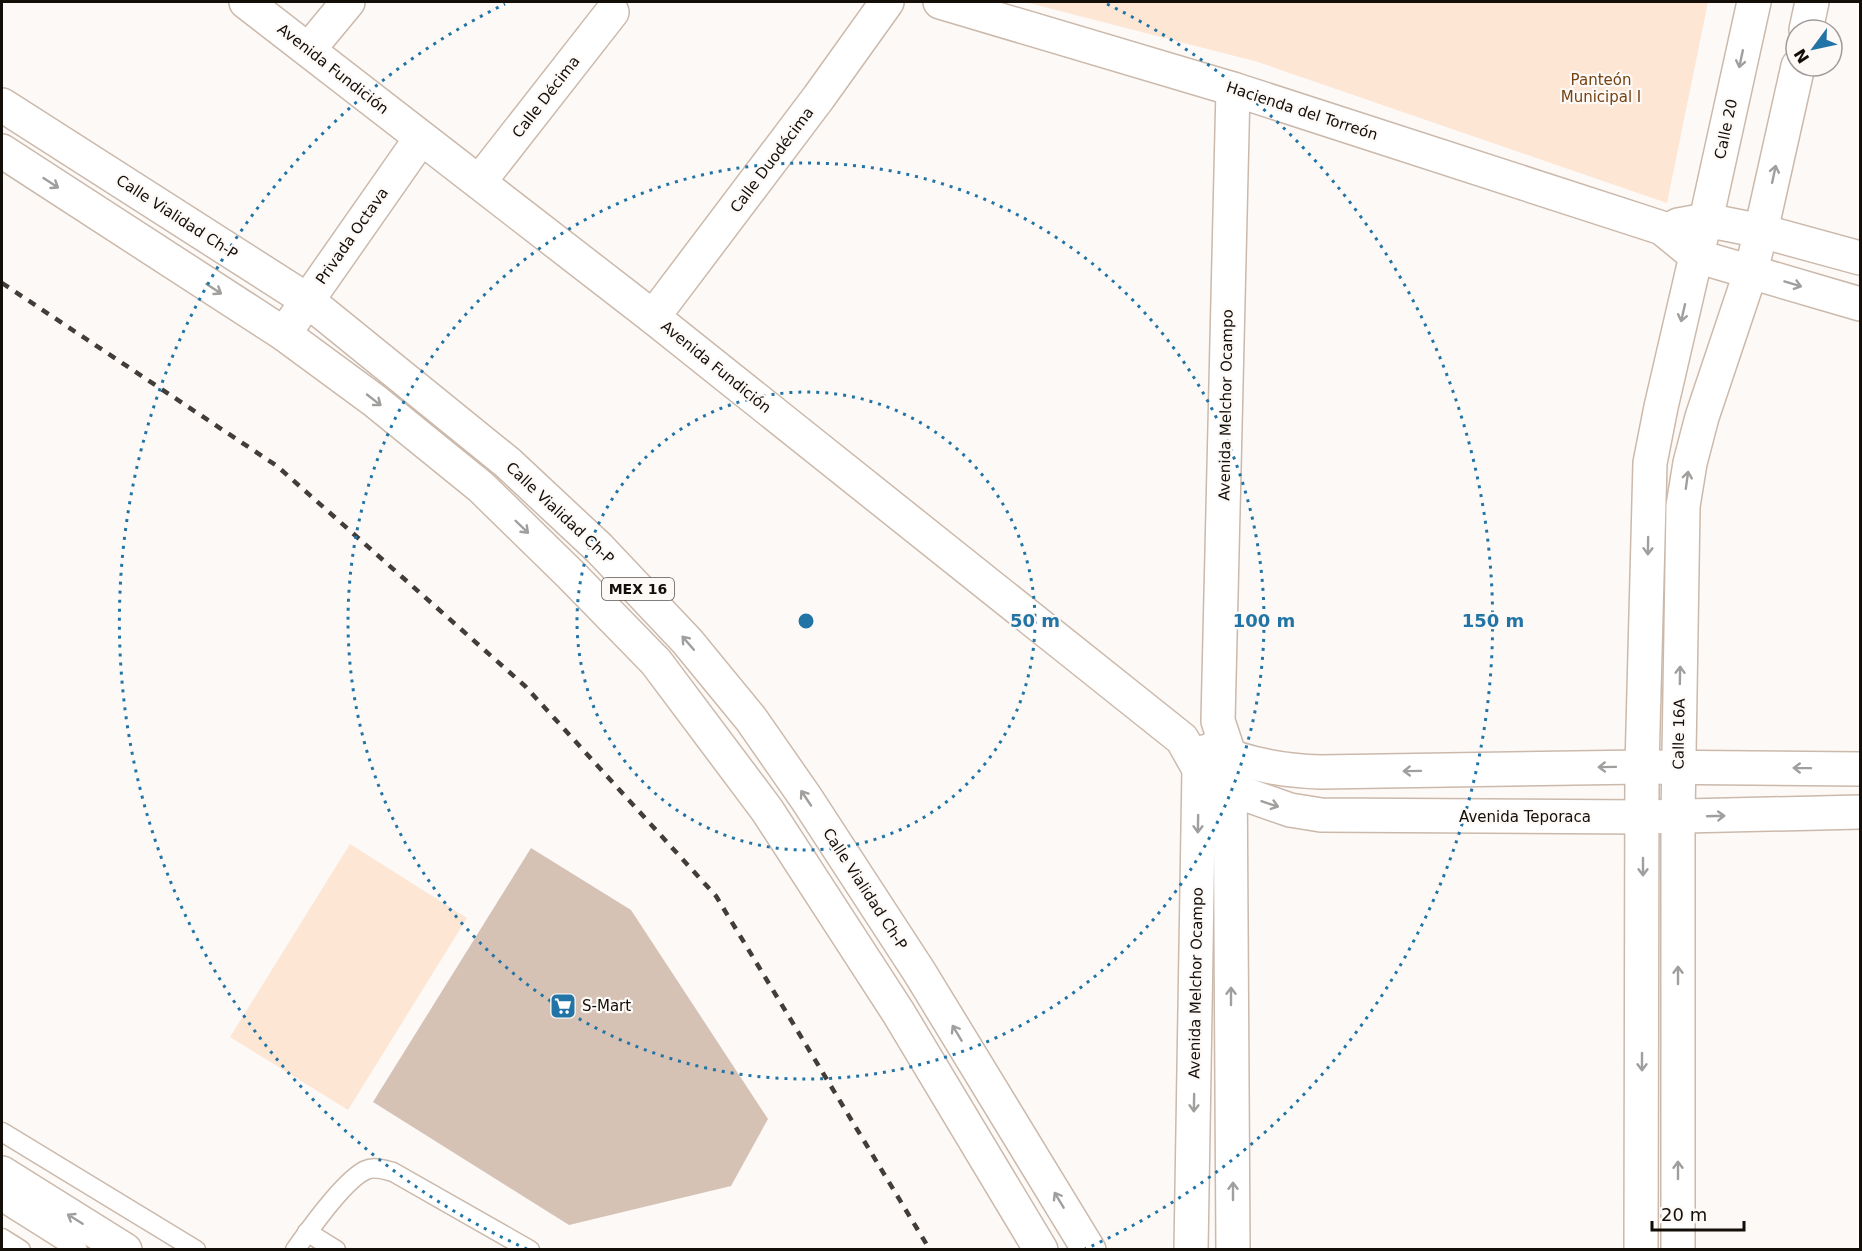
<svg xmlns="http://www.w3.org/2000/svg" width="1862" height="1251" viewBox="0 0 1862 1251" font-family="'DejaVu Sans',sans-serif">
  <rect width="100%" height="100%" fill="#fdf9f7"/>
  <g fill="#fde6d4">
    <polygon points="1025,2 1708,2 1667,203 1258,62"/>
    <polygon points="350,844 467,918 348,1110 230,1037"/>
  </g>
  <polygon fill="#d5c2b5" points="531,848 631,910 768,1119 731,1186 569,1225 373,1102"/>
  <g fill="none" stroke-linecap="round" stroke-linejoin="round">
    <g stroke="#cbb9ab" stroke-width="21">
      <g id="service">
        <polyline points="2,1132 196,1250"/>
        <polyline points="2,1202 78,1250"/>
        <polyline points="307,1232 336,1250"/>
        <polyline points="2,1238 21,1250"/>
        <path d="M295 1250C309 1230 345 1179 366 1170 374 1166 385 1170 393 1172L530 1250"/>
      </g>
    </g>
    <g stroke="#cbb9ab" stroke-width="36">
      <g id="minor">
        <polyline points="246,2 653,317 1182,739 1199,769 1230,789 1290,810 1321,815 1643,817 1860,812"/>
        <polyline points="940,2 1233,89 1662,228 1696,256 1860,304"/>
        <polyline points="309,49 348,2"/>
        <polyline points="479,182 612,12"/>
        <polyline points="1678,225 1706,220 1761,231 1860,258"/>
        <polyline points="653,317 819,97 887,2"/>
        <polyline points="284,334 421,138"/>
        <path d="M1212 749C1248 765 1282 771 1321 772L1642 767 1860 769"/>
        <polyline points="1191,1250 1199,769 1202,752"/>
        <polyline points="1233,1250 1230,757 1218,721 1233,89"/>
      </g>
    </g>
    <g stroke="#cbb9ab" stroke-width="36">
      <g id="secondary">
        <polyline points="1806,30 1812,2"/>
        <polyline points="1641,1250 1642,767 1650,463 1661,407 1696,256 1706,220 1754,2"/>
        <polyline points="1678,1250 1678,817 1683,506 1690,463 1702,417 1751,271 1761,231 1798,66"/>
      </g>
    </g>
    <g stroke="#cbb9ab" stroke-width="36">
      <g id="primary">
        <polyline points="2,105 307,300 508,463 599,548 687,641 751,719 806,798 920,973 1089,1250"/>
        <polyline points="2,151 284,334 375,401 481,487 571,575 656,662 767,810 898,1012 1041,1250"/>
        <polyline points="2,1173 125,1250"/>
      </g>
    </g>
    <use href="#service" stroke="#fff" stroke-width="18"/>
    <use href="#minor" stroke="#fff" stroke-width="33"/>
    <use href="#secondary" stroke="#fff" stroke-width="33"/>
    <use href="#primary" stroke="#fff" stroke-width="33"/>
    <polyline stroke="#433d39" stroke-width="4.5" stroke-dasharray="8 8" stroke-linecap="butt" points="2,283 277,466 525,686 716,896 930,1250"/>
  </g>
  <defs><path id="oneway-shaft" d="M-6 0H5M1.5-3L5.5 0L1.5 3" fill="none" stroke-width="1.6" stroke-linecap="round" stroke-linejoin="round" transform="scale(1.5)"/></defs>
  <g stroke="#a19f9d">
    <use href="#oneway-shaft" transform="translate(1741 59) rotate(102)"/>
    <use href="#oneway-shaft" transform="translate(1774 174) rotate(-78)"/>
    <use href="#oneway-shaft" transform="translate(51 183) rotate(33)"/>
    <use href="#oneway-shaft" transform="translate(1793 284) rotate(17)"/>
    <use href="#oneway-shaft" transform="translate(214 289) rotate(33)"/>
    <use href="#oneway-shaft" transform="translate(1683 313) rotate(103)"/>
    <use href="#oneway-shaft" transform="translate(374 400) rotate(38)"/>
    <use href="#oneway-shaft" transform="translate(1687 480) rotate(-82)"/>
    <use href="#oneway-shaft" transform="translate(522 527) rotate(44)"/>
    <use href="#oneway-shaft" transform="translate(1648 546) rotate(91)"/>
    <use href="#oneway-shaft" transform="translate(688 643) rotate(-131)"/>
    <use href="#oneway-shaft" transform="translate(1680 675) rotate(-89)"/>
    <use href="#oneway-shaft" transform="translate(1607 767) rotate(179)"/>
    <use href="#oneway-shaft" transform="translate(1802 768) rotate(-179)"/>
    <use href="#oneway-shaft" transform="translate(1412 771) rotate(179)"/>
    <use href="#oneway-shaft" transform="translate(806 798) rotate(-124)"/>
    <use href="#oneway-shaft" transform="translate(1270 804) rotate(18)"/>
    <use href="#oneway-shaft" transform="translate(1716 816) rotate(-2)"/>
    <use href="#oneway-shaft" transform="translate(1198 824) rotate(91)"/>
    <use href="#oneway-shaft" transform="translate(1643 867) rotate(90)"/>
    <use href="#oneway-shaft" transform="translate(1678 975) rotate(-90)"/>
    <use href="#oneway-shaft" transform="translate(1231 996) rotate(-90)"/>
    <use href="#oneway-shaft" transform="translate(957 1033) rotate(-121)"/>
    <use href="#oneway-shaft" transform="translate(1642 1062) rotate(90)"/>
    <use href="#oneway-shaft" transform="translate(1194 1103) rotate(91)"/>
    <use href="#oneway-shaft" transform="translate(1678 1170) rotate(-90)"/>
    <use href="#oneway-shaft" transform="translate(1233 1191) rotate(-90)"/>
    <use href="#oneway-shaft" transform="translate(1059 1200) rotate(-121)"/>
    <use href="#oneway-shaft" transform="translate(75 1219) rotate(-148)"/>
  </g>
  <g fill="none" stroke="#2174a5" stroke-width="3" stroke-dasharray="3 6">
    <circle cx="806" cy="621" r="229"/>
    <circle cx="806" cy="621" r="458"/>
    <path d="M527 1249A687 687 0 0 1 505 4M1107 4A687 687 0 0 1 1085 1249"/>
  </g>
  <defs>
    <g id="supermarket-square" transform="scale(1.35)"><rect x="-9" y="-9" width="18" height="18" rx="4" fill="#2174a5" stroke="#fdf9f7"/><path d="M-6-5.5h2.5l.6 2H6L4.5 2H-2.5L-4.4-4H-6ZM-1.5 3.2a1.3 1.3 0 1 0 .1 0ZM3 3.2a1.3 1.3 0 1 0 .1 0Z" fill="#fff"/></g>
  </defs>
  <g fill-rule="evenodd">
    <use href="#supermarket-square" x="563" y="1006"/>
  </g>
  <g text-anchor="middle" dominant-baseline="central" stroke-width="4.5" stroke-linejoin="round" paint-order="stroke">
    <rect fill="#fdf9f7" stroke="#5a5450" stroke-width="1.5" x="602" y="578" width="72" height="22" rx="4.5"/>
    <g font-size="14" font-weight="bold" fill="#140e09">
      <text x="638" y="589">MEX 16</text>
    </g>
    <g font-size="15" fill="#140e09" stroke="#fdf9f7">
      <text transform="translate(333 69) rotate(38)">Avenida Fundición</text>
      <text transform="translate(546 97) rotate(-52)">Calle Décima</text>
      <text transform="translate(1302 111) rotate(18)">Hacienda del Torreón</text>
      <text transform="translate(1726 129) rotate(-78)">Calle 20</text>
      <text transform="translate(772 160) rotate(-53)">Calle Duodécima</text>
      <text transform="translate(177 217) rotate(33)">Calle Vialidad Ch-P</text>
      <text transform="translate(352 236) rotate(-55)">Privada Octava</text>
      <text transform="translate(716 367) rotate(39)">Avenida Fundición</text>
      <text transform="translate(1226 405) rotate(-89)">Avenida Melchor Ocampo</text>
      <text transform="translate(560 513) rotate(43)">Calle Vialidad Ch-P</text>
      <text transform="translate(1679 734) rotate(-89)">Calle 16A</text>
      <text x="1525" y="817">Avenida Teporaca</text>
      <text transform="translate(865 889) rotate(57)">Calle Vialidad Ch-P</text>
      <text transform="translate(1196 983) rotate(-89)">Avenida Melchor Ocampo</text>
    </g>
    <g font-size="15" fill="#754312" stroke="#fdf9f7">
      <text x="1601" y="80">Panteón<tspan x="1601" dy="17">Municipal I</tspan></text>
    </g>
    <g font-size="15" fill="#140e09" stroke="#fdf9f7" text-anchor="start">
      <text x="582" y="1006">S-Mart</text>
    </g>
  </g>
  <circle cx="806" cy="621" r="9" fill="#2174a5" stroke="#fdf9f7" stroke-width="3"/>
  <g font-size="18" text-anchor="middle" font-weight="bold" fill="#2174a5" stroke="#fdf9f7" stroke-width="4.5" stroke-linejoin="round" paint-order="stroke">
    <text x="1035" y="627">50 m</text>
    <text x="1264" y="627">100 m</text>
    <text x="1493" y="627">150 m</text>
  </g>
  <rect width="1862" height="1251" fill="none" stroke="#140e09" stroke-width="6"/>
  <g transform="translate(1814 48) rotate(237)"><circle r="28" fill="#fdf9f7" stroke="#a09b98" stroke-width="1.5"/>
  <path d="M0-4.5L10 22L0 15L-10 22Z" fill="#2174a5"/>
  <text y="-9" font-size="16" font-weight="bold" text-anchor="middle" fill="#140e09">N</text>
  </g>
  <path d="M1652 1221v9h92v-9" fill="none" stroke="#140e09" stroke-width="3"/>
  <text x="1661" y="1221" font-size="18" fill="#140e09" stroke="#fdf9f7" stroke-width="4.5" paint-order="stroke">20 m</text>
</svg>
